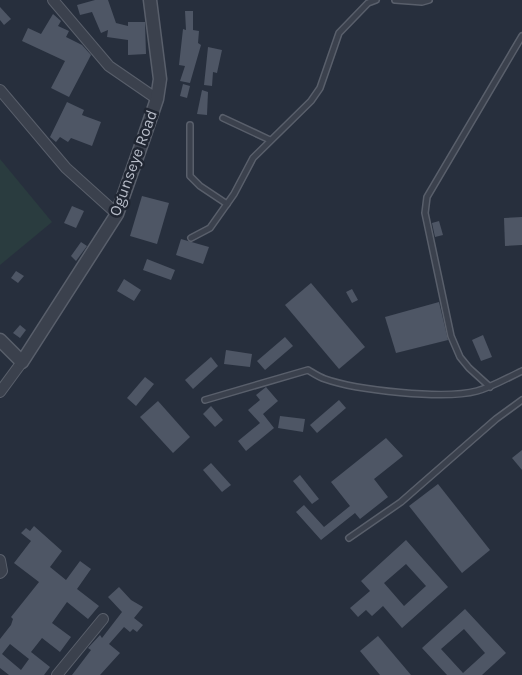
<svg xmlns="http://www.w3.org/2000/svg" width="522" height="675" viewBox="0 0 522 675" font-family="Karla,sans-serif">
  <rect width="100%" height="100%" fill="#272f3d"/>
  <polygon fill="#2a3c3f" points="0,159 52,222 0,265"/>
  <g fill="#4e5665" fill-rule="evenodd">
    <polygon points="95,0 108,0 116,23 128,26 128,22 145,22 146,54 128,55 128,40 107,37 108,30 101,33 92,12 80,15 77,5"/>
    <polygon points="0,7 11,19 4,25 0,20"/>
    <polygon points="185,11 193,11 193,30 199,31 198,43 201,45 190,83 180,81 185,66 179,65 183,29 186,30"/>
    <polygon points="53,14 61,21 58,26 69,31 66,37 82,45 91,55 69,97 51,88 65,61 22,41 28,28 41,34"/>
    <polygon points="208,47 222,50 217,73 213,72 212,86 204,85"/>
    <polygon points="183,84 190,86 187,98 180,96"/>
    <polygon points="202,90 208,92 207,115 197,114"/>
    <polygon points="67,102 84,110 82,115 101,122 92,146 71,138 68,142 60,137 56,142 50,137"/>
    <polygon points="142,196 169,203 157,244 130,236"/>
    <polygon points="72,206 84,211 76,228 64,223"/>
    <polygon points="522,217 522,245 505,246 504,218"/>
    <polygon points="439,221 443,235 435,237 432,223"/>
    <polygon points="181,239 209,247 203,264 176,255"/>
    <polygon points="81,242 87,246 76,261 71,256"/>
    <polygon points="147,259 175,270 171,280 143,270"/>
    <polygon points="16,271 24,276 18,283 11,278"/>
    <polygon points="124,279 141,290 134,301 117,291"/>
    <polygon points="311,283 365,347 339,369 285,305"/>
    <polygon points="352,289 358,300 352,303 346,292"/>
    <polygon points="439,302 448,340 396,353 385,317"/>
    <polygon points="20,325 26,330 20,338 13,333"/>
    <polygon points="483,335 492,357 481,361 472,340"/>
    <polygon points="285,337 293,346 265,370 257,361"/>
    <polygon points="226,350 252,354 250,367 224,364"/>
    <polygon points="211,357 218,366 193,389 185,380"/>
    <polygon points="145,377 154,384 136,406 127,398"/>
    <polygon points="266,387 278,401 263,414 274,428 246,451 238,441 260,423 248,410 260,400 256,395"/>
    <polygon points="339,400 346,408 317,433 310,425"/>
    <polygon points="158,401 190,437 173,453 140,417"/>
    <polygon points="211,406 223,420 215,427 203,414"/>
    <polygon points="280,416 305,419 303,432 278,428"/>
    <polygon points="386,438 403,456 374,479 388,497 360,519 355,513 321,540 296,512 304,505 324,527 350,506 331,482"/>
    <polygon points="522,450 522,470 512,458"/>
    <polygon points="211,463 231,485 222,492 203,470"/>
    <polygon points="300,475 319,499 312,504 293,481"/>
    <polygon points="438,484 490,550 462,573 409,506"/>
    <path d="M34 526 62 551 50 567 66 580 80 561 91 569 77 589 99 606 88 619 67 602 52 623 71 637 60 652 42 638 31 652 50 667 44 675H9L0 668V639L11 625 13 619 11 617 39 582 14 563 31 541 21 533 26 528 30 531ZM10 644 29 659 21 670 2 654Z"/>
    <path d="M406 540 448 587 402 628 383 606 372 616 366 610 358 617 350 608 370 591 361 581ZM406 564 426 586 404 606 384 583Z"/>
    <polygon points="119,587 131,600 143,607 134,618 143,625 137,632 133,629 130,632 124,627 109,644 120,653 100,675 72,675 91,650 88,648 100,635 102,638 122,612 108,597"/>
    <path d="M465 609 506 653 482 675H447L422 648ZM464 629 485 653 463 673 441 649Z"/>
    <polygon points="378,636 411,675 380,675 360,651"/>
  </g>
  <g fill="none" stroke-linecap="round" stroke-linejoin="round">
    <g stroke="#595f6b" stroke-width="8">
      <g id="service">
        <polyline points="395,0 422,2 429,0"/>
        <polyline points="223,118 270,140"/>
        <polyline points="190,125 190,176 200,186 227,204"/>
        <polyline points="191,238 210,228 234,194 253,158 311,101 320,88 339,33 368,3 376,0"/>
        <polyline points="490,387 469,368 460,357 451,336 425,213 427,197 522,36"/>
        <path d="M205 400 308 370C313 373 319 377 325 379 356 390 444 400 477 391 492 387 507 378 522 371"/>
        <polyline points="349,538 401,502 496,419 522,400"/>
      </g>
    </g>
    <g stroke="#595f6b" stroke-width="12">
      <g id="minor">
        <polyline points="53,0 109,66 157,99"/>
        <polyline points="0,90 66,168 117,214"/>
        <polyline points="0,392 22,362"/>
        <polyline points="0,560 2,571 0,573"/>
        <polyline points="57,675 103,619"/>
      </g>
    </g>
    <g stroke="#595f6b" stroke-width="15">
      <polyline id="tertiary" points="0,340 22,362 117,214 142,143 157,99 160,79 150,0"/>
    </g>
    <use href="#service" stroke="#3b414d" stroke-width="5"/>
    <use href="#minor" stroke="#3b414d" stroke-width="10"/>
    <use href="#tertiary" stroke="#3b414d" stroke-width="12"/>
  </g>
  <g text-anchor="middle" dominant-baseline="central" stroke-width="5" stroke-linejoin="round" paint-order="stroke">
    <g font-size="16" fill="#b7bcc8" stroke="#202632">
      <text transform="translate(133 163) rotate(-70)">Ogunseye Road</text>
    </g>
  </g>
</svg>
